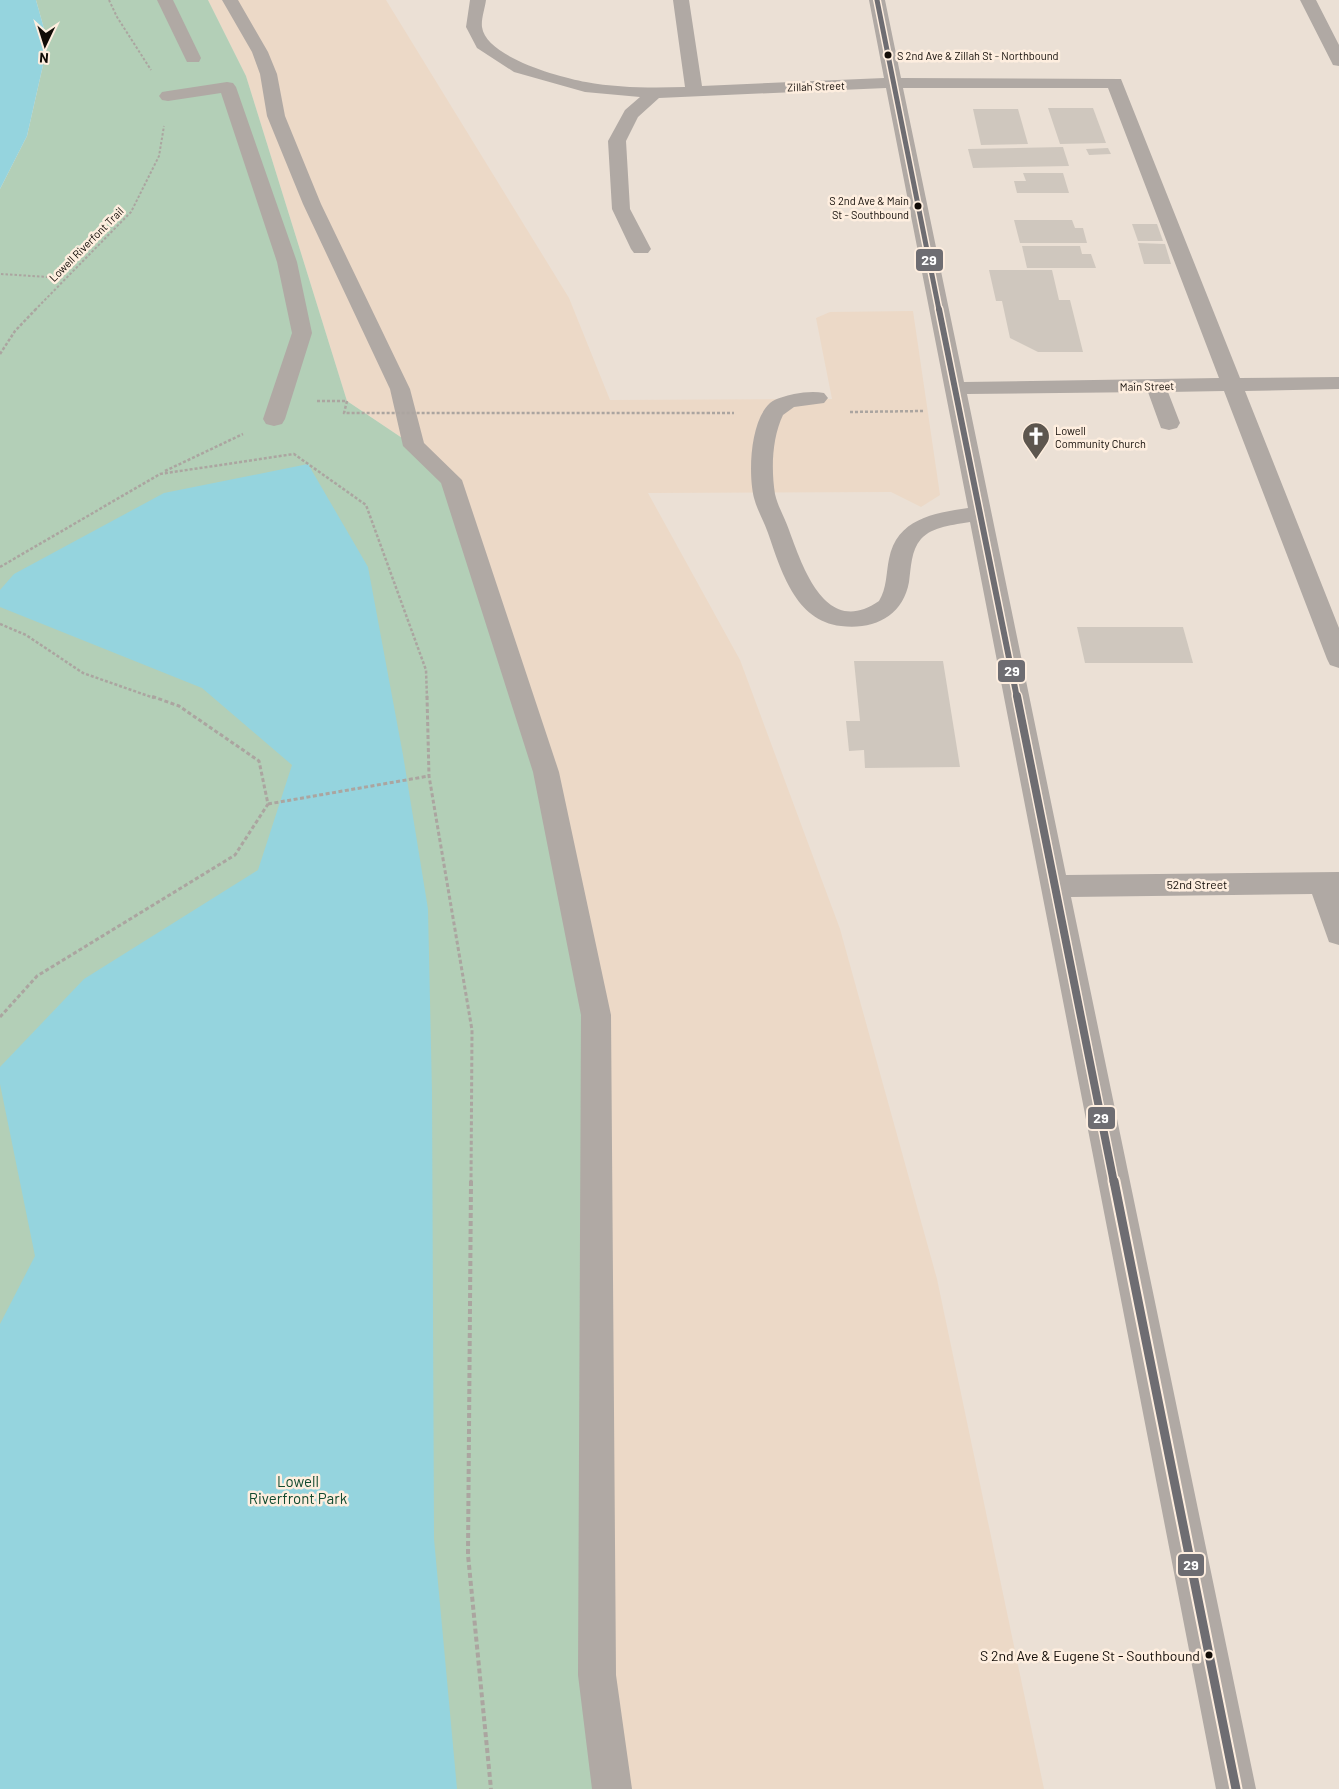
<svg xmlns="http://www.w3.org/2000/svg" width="1339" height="1789" viewBox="0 0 1339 1789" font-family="Barlow,sans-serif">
  <rect width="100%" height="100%" fill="#ebe0d5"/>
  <polygon fill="#ecd9c7" points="208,0 386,0 569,298 610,400 832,399 816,318 830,312 913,311 940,495 921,507 891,492 648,493 740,660 840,929 937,1279 1044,1789 612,1789 414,446 347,401 246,76"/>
  <polygon fill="#b3cfb7" points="36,0 208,0 246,76 347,401 414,446 451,480 546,772 596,1015 612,1789 0,1789 0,189 27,136 48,43"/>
  <g fill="#95d4de">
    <polygon points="0,0 36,0 48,43 27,136 0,189"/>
    <polygon points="308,464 368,567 403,755 428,909 432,1092 434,1539 457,1789 0,1789 0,1324 35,1256 0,1084 0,1067 84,979 258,870 292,765 202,688 0,607 0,590 14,574 164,493"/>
  </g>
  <g fill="#cfc7be">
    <polygon points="1048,108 1093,108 1106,143 1060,144"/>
    <polygon points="973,109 1018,109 1028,144 981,145"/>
    <polygon points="1063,147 1069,166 973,168 968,149"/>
    <polygon points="1108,148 1111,154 1089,155 1086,149"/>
    <polygon points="1023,173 1063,173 1069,193 1017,193 1014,181 1026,181"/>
    <polygon points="1014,220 1072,220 1075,228 1083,228 1087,243 1020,243"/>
    <polygon points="1132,224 1157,224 1163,241 1138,241"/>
    <polygon points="1138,243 1165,244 1171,264 1144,264"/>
    <polygon points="1022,246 1080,246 1082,254 1091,254 1096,268 1027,268"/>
    <polygon points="989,270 1052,270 1059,300 1070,300 1083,352 1038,352 1010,338 1002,301 996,301"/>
    <polygon points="1077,627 1183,627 1193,663 1085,663"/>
    <polygon points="854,661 943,661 960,767 865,768 864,750 849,751 846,721 860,721"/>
  </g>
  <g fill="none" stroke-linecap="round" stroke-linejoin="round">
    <g stroke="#aba5a0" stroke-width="2" stroke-dasharray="2.5 2" stroke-linecap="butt">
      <polyline points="109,0 117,17 151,70"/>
      <polyline points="1,274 63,278"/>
      <polyline points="35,310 131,212 159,156 164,126"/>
    </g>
    <g stroke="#aba5a0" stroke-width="2.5" stroke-dasharray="3 2" stroke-linecap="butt">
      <polyline points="0,354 15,331 36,309"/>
      <polyline points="317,401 347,401"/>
      <polyline points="850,412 924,411"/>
      <polyline points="707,413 734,413"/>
      <polyline points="165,471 243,434"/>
      <polyline points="0,567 160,474 294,454 366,505 426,670 427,698"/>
      <polyline points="0,624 26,635 83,673 154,698"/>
    </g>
    <g stroke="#aba5a0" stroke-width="3" stroke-dasharray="4 2.5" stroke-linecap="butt">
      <polyline points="427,696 429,776 472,1030 471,1183"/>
      <polyline points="268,804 429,776"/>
      <polyline points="0,1017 37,976 235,855 268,804 259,761 179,706 151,696"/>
    </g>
    <polyline stroke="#aba5a0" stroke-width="4" stroke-dasharray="5 3" stroke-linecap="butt" points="471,1181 468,1555 491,1789"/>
    <g fill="#b0a9a4" fill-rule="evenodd">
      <polygon points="157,0 173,0 201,58 199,62 187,62 185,58"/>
      <polygon points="222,0 238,0 268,52 277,74 285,116 321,204 410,389 424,443 462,480 559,772 611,1015 616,1675 632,1789 592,1789 578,1675 581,1015 533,772 441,483 403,446 390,389 303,204 267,116 260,74 252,52"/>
      <path d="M470 0H486C485 8 481 19 482 27 486 57 559 77 586 82 617 88 653 88 685 87L673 0H689L702 86 884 78 869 0H885L901 78 1121 79 1240 378 1339 377V389L1245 391 1339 628V668L1330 665 1327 659 1224 391 1168 392 1180 423 1177 428 1169 430 1161 428 1148 392 967 394 1066 875 1339 872V945L1329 942 1312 894 1071 897 1256 1789H1216L970 522C954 525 933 526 921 539 911 550 911 568 909 582 903 616 874 630 841 626 795 621 781 570 768 533 764 521 757 510 754 498 748 474 750 421 770 403 776 398 786 396 794 394 804 392 815 391 824 393L828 398 824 403 794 407 783 415C772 438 771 469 775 494 778 507 785 518 789 530 803 568 826 638 879 601 887 588 886 573 889 559 897 519 933 513 968 508L886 88 659 98 638 117 626 141 630 209 651 249 648 253H634L631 249 612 209 608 141 625 110 640 97 585 92 514 72 477 48 466 27ZM903 88H1108L1219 378 964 382Z"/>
      <polygon points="1300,0 1316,0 1339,45 1339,66 1333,65 1331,61"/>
      <polygon points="227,82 233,83 236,87 297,262 312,333 285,419 282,424 274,426 266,424 263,419 292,333 277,262 221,93 168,101 162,100 159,96 162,92 168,91"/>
    </g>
    <polyline stroke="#aba5a0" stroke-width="2.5" stroke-dasharray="3 2" stroke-linecap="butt" points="347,401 344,413 707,413"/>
    <g stroke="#feeedf" stroke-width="8">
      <polyline id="bus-1-far3" points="877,0 939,310"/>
    </g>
    <g stroke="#feeedf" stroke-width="9">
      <polyline id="bus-1-far2" points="939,309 1017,698"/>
    </g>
    <g stroke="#feeedf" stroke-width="11">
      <polyline id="bus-1-far1" points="1017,696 1114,1183"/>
    </g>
    <g stroke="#feeedf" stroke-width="13">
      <polyline id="bus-1" points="1114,1181 1236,1789"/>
    </g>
    <use href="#bus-1-far3" stroke="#6e6d72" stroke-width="5"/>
    <use href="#bus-1-far2" stroke="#6e6d72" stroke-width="6"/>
    <use href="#bus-1-far1" stroke="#6e6d72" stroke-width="8"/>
    <use href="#bus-1" stroke="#6e6d72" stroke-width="9"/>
  </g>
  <defs>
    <g id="church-pin" transform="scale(1.4375)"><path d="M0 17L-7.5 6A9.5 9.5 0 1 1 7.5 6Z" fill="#5d564e" stroke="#feeedf"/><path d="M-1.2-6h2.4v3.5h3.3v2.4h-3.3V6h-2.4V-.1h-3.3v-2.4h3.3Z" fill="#fff"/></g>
  </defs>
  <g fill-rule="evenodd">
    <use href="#church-pin" x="1036" y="436"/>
  </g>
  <g fill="#110b06" stroke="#feeedf" stroke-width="2">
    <circle cx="888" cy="55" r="4.5"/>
    <circle cx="918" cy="206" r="4.5"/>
    <circle cx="1209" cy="1655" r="4.5"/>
  </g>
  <g text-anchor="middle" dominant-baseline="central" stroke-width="5" stroke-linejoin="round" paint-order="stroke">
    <g font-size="11" fill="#110b06" stroke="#feeedf" text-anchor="start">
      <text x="897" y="55">S 2nd Ave &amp; Zillah St - Northbound</text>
      <text x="909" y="200" text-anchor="end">S 2nd Ave &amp; Main<tspan x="909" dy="14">St - Southbound</tspan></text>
    </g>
    <g font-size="11" fill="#110b06" stroke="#feeedf">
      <text transform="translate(816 86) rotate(-2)">Zillah Street</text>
      <text transform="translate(86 244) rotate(-45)">Lowell Riverfont Trail</text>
      <text transform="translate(1147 386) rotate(-1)">Main Street</text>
    </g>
    <g font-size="11" fill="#110b06" stroke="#feeedf" text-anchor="start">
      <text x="1055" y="430">Lowell<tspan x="1055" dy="13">Community Church</tspan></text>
    </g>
    <g font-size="12" fill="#110b06" stroke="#feeedf">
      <text x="1197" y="884">52nd Street</text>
    </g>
    <g font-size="14" fill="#110b06" stroke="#feeedf" text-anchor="end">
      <text x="1200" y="1655">S 2nd Ave &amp; Eugene St - Southbound</text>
    </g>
    <g font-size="15" fill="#114a2f" stroke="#feeedf">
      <text x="298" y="1481">Lowell<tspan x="298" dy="17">Riverfront Park</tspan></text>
    </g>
  </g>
  <g stroke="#feeedf" stroke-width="2">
    <rect x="915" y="248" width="29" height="24" rx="5" fill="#6e6d72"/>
    <rect x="997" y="659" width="29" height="24" rx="5" fill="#6e6d72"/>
    <rect x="1087" y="1106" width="29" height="24" rx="5" fill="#6e6d72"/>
    <rect x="1177" y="1553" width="28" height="24" rx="5" fill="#6e6d72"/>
  </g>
  <g font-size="14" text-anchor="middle" font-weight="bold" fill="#fff">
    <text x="929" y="265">29</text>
    <text x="1012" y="676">29</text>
    <text x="1101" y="1123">29</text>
    <text x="1191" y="1570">29</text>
  </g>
  <g transform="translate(45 45) rotate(184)" stroke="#feeedf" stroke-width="4" paint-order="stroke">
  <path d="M0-4L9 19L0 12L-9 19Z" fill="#110b06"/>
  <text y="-8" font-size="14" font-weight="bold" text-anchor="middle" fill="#110b06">N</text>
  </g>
</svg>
